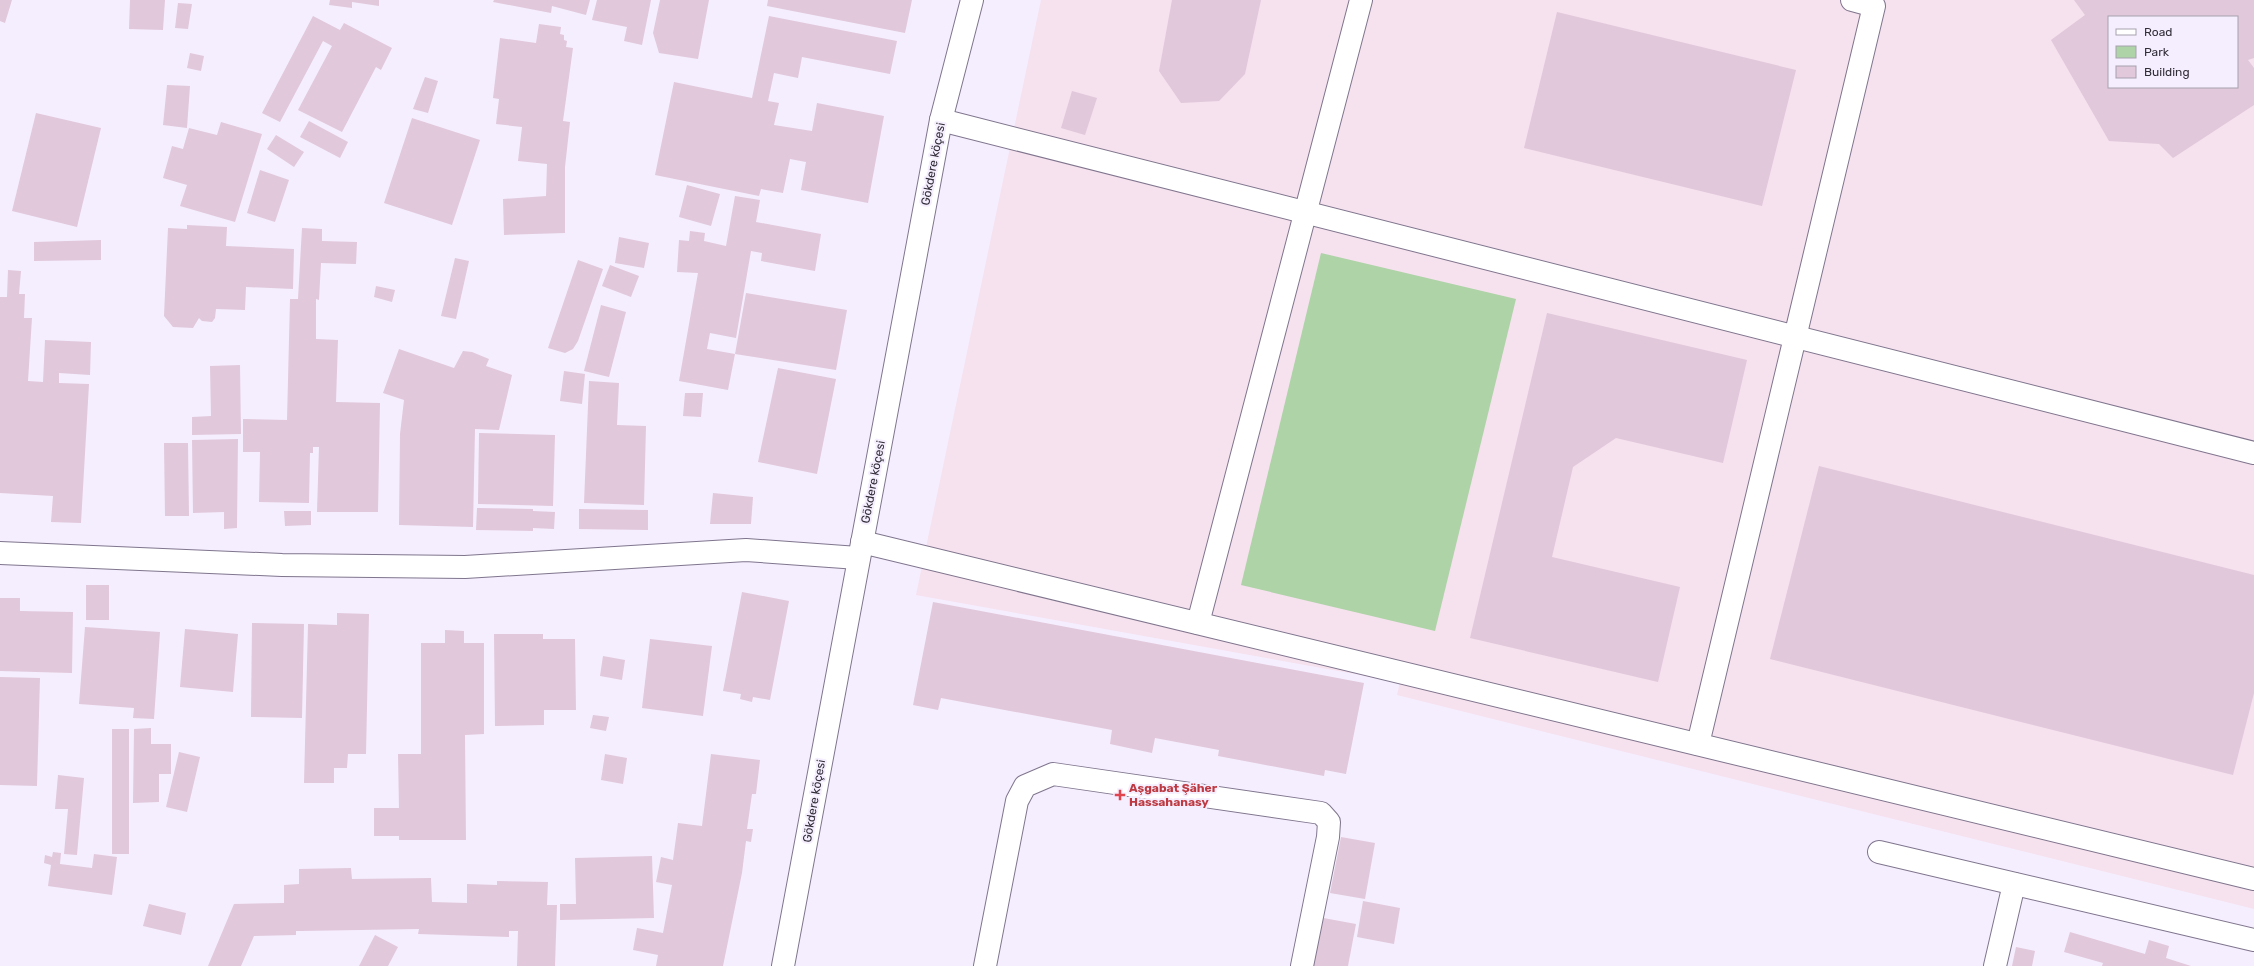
<svg xmlns="http://www.w3.org/2000/svg" width="2254" height="966" viewBox="0 0 2254 966" font-family="Rubik,sans-serif">
  <rect width="100%" height="100%" fill="#f5eefe"/>
  <path fill="#f6e1ee" fill-rule="evenodd" d="M1041 0H2254V909L1397 695 1400 682 916 595ZM2109 17H2237V87H2109Z"/>
  <polygon fill="#add3a7" points="1321,253 1516,299 1435,631 1241,585"/>
  <g fill="#e1c8db" fill-rule="evenodd">
    <polygon points="0,0 12,0 5,23 0,21"/>
    <polygon points="130,0 165,0 163,30 129,29"/>
    <polygon points="330,0 379,0 379,6 352,2 352,8 329,5"/>
    <polygon points="494,0 590,0 586,15 552,6 551,13 493,2"/>
    <polygon points="597,0 651,0 642,45 624,41 627,27 592,20"/>
    <polygon points="660,0 709,0 698,59 659,53 653,33"/>
    <polygon points="768,0 912,0 905,33 767,6"/>
    <polygon points="1172,0 1261,0 1245,74 1219,101 1181,103 1159,71"/>
    <path d="M2074 0H2254V58L2248 60 2254 68V105L2173 158 2159 144 2109 141 2051 40 2085 15ZM2109 17H2237V87H2109Z"/>
    <polygon points="178,3 192,4 188,29 175,28"/>
    <polygon points="1557,12 1796,70 1762,206 1524,148"/>
    <polygon points="313,16 340,30 344,23 392,48 381,70 376,67 342,132 298,110 332,46 323,41 280,122 262,113"/>
    <polygon points="769,16 897,41 890,74 802,57 798,78 774,73 768,101 779,103 774,125 812,131 817,103 884,116 868,203 801,190 806,162 790,159 783,193 761,189 759,196 655,175 674,82 752,98"/>
    <polygon points="539,24 561,27 560,34 564,35 564,40 567,41 566,47 573,48 563,121 570,122 565,167 565,233 504,235 503,199 546,196 547,164 518,161 522,127 496,124 499,99 493,98 500,38 536,43"/>
    <polygon points="190,53 204,56 201,71 187,68"/>
    <polygon points="425,77 438,81 428,113 413,109"/>
    <polygon points="167,85 190,86 187,128 163,125"/>
    <polygon points="1072,91 1097,98 1085,135 1061,128"/>
    <polygon points="36,113 101,128 77,227 12,211"/>
    <polygon points="412,118 480,140 452,225 384,203"/>
    <polygon points="309,121 348,142 340,158 300,137"/>
    <polygon points="221,122 262,134 235,222 180,206 187,185 163,178 172,146 183,149 189,128 217,135"/>
    <polygon points="276,135 304,152 294,167 267,149"/>
    <polygon points="260,170 289,180 275,222 247,213"/>
    <polygon points="687,185 720,194 711,226 679,217"/>
    <polygon points="735,196 760,200 756,222 821,234 815,271 761,261 762,253 751,251 736,338 710,333 707,349 735,354 728,390 679,381 698,273 677,272 679,240 689,241 690,231 705,233 704,241 726,246"/>
    <polygon points="187,225 227,227 226,246 294,249 293,289 246,287 245,310 216,309 215,318 212,322 202,321 199,318 193,328 173,327 164,316 168,228 187,229"/>
    <polygon points="302,228 322,229 322,241 357,242 356,264 321,263 319,300 316,299 316,339 338,340 336,402 380,403 378,512 317,512 319,447 313,447 313,453 310,453 309,503 259,502 260,452 243,452 243,419 287,420 290,299 298,299"/>
    <polygon points="619,237 649,243 644,268 615,263"/>
    <polygon points="101,240 101,260 34,261 34,242"/>
    <polygon points="455,258 469,261 456,319 441,316"/>
    <polygon points="578,260 603,269 578,341 573,349 565,353 548,348"/>
    <polygon points="610,265 639,276 631,297 602,286"/>
    <polygon points="8,270 21,271 19,294 25,294 24,318 32,318 28,381 43,382 45,340 91,342 90,375 59,373 59,383 89,384 81,523 51,522 53,496 0,493 0,297 7,297"/>
    <polygon points="376,286 395,290 392,302 374,297"/>
    <polygon points="746,293 847,310 836,370 735,354"/>
    <polygon points="601,305 626,312 609,377 584,371"/>
    <polygon points="1547,313 1747,360 1723,463 1616,438 1573,467 1552,557 1680,587 1658,682 1470,638"/>
    <polygon points="399,349 454,368 463,351 472,352 489,359 486,366 512,375 499,430 475,429 473,527 399,525 400,434 404,400 383,393"/>
    <polygon points="240,365 241,434 192,435 192,417 211,416 210,366"/>
    <polygon points="778,368 836,379 817,474 758,462"/>
    <polygon points="564,371 585,374 582,404 560,401"/>
    <polygon points="589,381 619,383 617,425 646,426 644,505 584,503"/>
    <polygon points="685,393 703,393 701,417 683,416"/>
    <polygon points="479,433 555,435 553,506 478,504"/>
    <polygon points="238,439 237,528 224,529 224,512 193,513 192,440"/>
    <polygon points="164,443 188,443 189,516 165,516"/>
    <polygon points="1819,466 2254,575 2254,693 2233,775 1770,659"/>
    <polygon points="713,493 753,497 751,524 710,524"/>
    <polygon points="477,508 533,509 533,511 555,512 554,529 533,528 533,531 476,530"/>
    <polygon points="579,509 648,510 648,530 579,529"/>
    <polygon points="284,511 311,511 311,525 285,526"/>
    <rect x="86" y="585" width="23" height="35"/>
    <polygon points="742,592 789,601 770,700 753,697 752,702 740,699 741,694 723,691"/>
    <polygon points="0,598 20,598 20,611 73,612 72,673 0,671"/>
    <polygon points="933,602 1364,683 1346,774 1325,770 1324,776 1218,756 1219,750 1155,738 1152,753 1110,744 1112,730 941,698 938,710 913,705"/>
    <polygon points="337,613 369,614 366,754 348,754 347,768 334,768 334,783 304,783 308,624 337,625"/>
    <polygon points="252,623 304,624 302,718 251,717"/>
    <polygon points="85,627 160,632 154,719 133,718 134,708 79,704"/>
    <polygon points="185,629 238,634 233,692 180,687"/>
    <polygon points="445,630 464,631 464,643 484,643 484,734 465,735 466,840 399,840 399,836 374,836 374,808 399,808 398,754 421,754 421,643 445,643"/>
    <polygon points="494,634 543,634 543,639 575,639 576,710 544,710 544,725 495,726"/>
    <polygon points="650,639 712,646 703,716 642,708"/>
    <polygon points="603,656 625,660 622,680 600,676"/>
    <polygon points="0,677 40,678 37,786 0,785"/>
    <polygon points="593,715 609,717 606,731 590,728"/>
    <polygon points="151,728 151,744 171,744 171,774 159,774 159,802 133,803 134,729"/>
    <rect x="112" y="729" width="17" height="125"/>
    <polygon points="179,752 200,757 187,812 166,807"/>
    <polygon points="605,754 627,758 623,784 601,780"/>
    <polygon points="711,754 760,760 756,794 752,794 747,829 753,829 751,842 746,841 742,873 723,966 656,966 658,955 633,950 637,928 663,933 672,885 656,882 661,857 673,860 678,823 702,826"/>
    <polygon points="58,775 84,778 77,855 64,854 68,809 55,809"/>
    <polygon points="1341,837 1375,843 1365,899 1330,893"/>
    <polygon points="53,852 61,853 60,864 92,868 94,854 117,857 112,895 48,886 51,865 44,863 45,855 52,857"/>
    <polygon points="652,856 654,918 560,920 560,904 576,904 575,858"/>
    <polygon points="351,868 352,879 431,878 432,902 467,903 467,884 497,885 497,881 548,882 547,905 557,905 555,966 517,966 518,931 509,931 509,937 418,934 419,929 300,931 296,931 296,935 254,936 241,966 208,966 234,904 284,903 284,885 299,884 299,869"/>
    <polygon points="1363,901 1400,908 1394,944 1357,937"/>
    <polygon points="149,904 186,913 181,935 143,926"/>
    <polygon points="1318,917 1356,924 1348,966 1308,966"/>
    <polygon points="2070,932 2145,954 2149,940 2169,946 2166,958 2191,966 2102,966 2103,963 2064,952"/>
    <polygon points="375,935 398,947 388,966 359,966"/>
    <polygon points="2016,947 2035,951 2032,966 2012,966"/>
  </g>
  <g fill="none" stroke-linecap="round" stroke-linejoin="round">
    <g stroke="#7f758d" stroke-width="24">
      <g id="minor">
        <polyline points="941,120 2254,453"/>
        <polyline points="862,542 2254,879"/>
        <polyline points="0,553 282,565 465,567 746,550 858,558"/>
        <polyline points="1198,623 1361,0"/>
        <polyline points="1698,744 1874,6 1852,0"/>
        <polyline points="1879,852 2254,940"/>
        <polyline points="783,966 941,120 972,0"/>
        <polyline points="985,966 1017,801 1025,786 1053,774 1321,813 1329,822 1328,837 1302,966"/>
        <polyline points="1995,966 2014,884"/>
      </g>
    </g>
    <use href="#minor" stroke="#fff" stroke-width="22"/>
  </g>
  <path fill="#e0444e" stroke="#f5eefe" stroke-width="1.5" d="M1118 789h4v4h4v4h-4v4h-4v-4h-4v-4h4z"/>
  <g text-anchor="middle" dominant-baseline="central" stroke-width="4" stroke-linejoin="round" paint-order="stroke">
    <g font-size="12" fill="#312d37" stroke="#f5eefe">
      <text transform="translate(933 164) rotate(-79)">Gökdere köçesi</text>
      <text transform="translate(873 482) rotate(-79)">Gökdere köçesi</text>
      <text transform="translate(814 801) rotate(-80)">Gökdere köçesi</text>
    </g>
    <g font-size="12" font-weight="bold" fill="#be3a42" stroke="#f5eefe" text-anchor="start">
      <text x="1129" y="788">Aşgabat Şäher<tspan x="1129" dy="14">Hassahanasy</tspan></text>
    </g>
  </g>
  <rect x="2108" y="16" width="130" height="72" fill="#f5eefe" stroke="#a7a1ae"/>
  <rect x="2116" y="29" width="20" height="6" fill="#ffffff" stroke="#a7a1ae"/>
  <text x="2144" y="36" font-size="12" fill="#312d37">Road</text>
  <rect x="2116" y="46" width="20" height="12" fill="#add3a7" stroke="#a7a1ae"/>
  <text x="2144" y="56" font-size="12" fill="#312d37">Park</text>
  <rect x="2116" y="66" width="20" height="12" fill="#e1c8db" stroke="#a7a1ae"/>
  <text x="2144" y="76" font-size="12" fill="#312d37">Building</text>
</svg>
